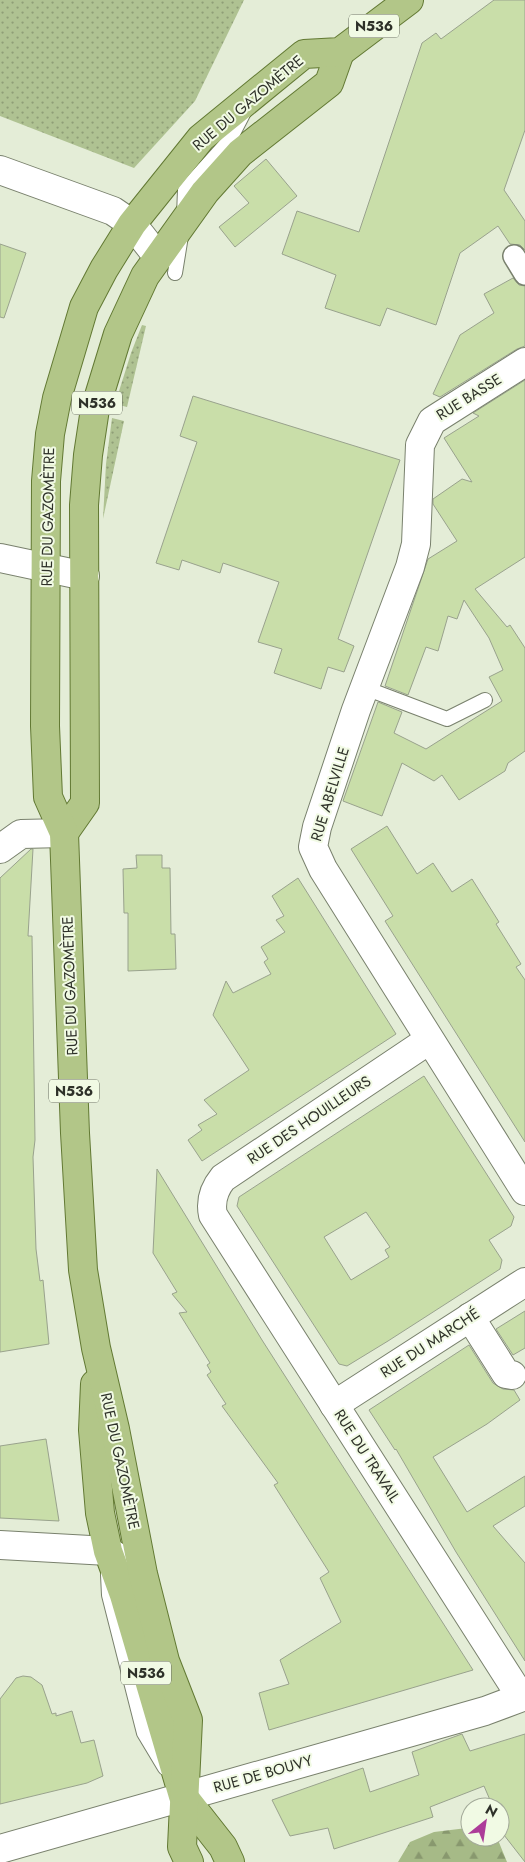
<svg xmlns="http://www.w3.org/2000/svg" width="525" height="1862" viewBox="0 0 525 1862" font-family="Jost,sans-serif">
  <defs>
    <pattern id="grass-dots" width="8" height="8" patternUnits="userSpaceOnUse" patternTransform="scale(1.25)"><rect width="8" height="8" fill="#afc292"/><path d="M2 2h.1M6 6h.1" fill="none" stroke="#8f9e77" stroke-width="1.8" stroke-linecap="round"/></pattern>
    <pattern id="forest-firs" width="22" height="20" patternUnits="userSpaceOnUse" patternTransform="scale(1.25)"><rect width="22" height="20" fill="#a6ba87"/><path d="M5 1l3.5 6h-7zM16 11l3.5 6h-7z" fill="#88986e"/></pattern>
  </defs>
  <rect width="100%" height="100%" fill="#e4edd7"/>
  <g fill="url(#grass-dots)">
    <polygon points="0,0 244,0 195,101 134,168 0,116"/>
    <polygon points="142,325 146,326 127,407 115,404 131,353"/>
    <polygon points="112,418 124,421 103,519 106,464"/>
  </g>
  <polygon fill="url(#forest-firs)" points="467,1828 470,1830 470,1837 489,1837 498,1840 507,1862 398,1862 410,1842 434,1832"/>
  <g fill="#c9dea9" stroke="#99a28d" fill-rule="evenodd">
    <polygon points="494,0 525,0 525,130 504,190 525,221 525,250 520,245 510,244 498,226 460,253 436,325 387,308 380,326 325,308 336,275 282,254 297,211 359,232 422,43 436,33 441,39"/>
    <polygon points="266,159 297,196 235,247 219,227 249,203 234,186"/>
    <polygon points="0,244 26,253 4,318 0,317"/>
    <polygon points="513,278 519,285 525,286 525,346 517,349 440,397 433,394 460,335 494,313 484,294"/>
    <polygon points="525,380 525,557 475,589 507,627 510,625 525,648 525,751 508,763 505,771 459,800 442,775 434,781 402,763 382,816 343,801 378,702 402,712 394,733 426,749 502,701 489,677 503,670 489,638 464,600 457,619 448,616 438,651 426,647 408,695 385,686 428,559 457,541 433,504 433,499 462,479 472,482 444,438 479,416 473,413"/>
    <polygon points="193,396 400,460 338,639 354,646 344,672 328,667 321,689 274,673 282,649 258,642 279,582 223,563 220,573 182,560 179,570 156,563 197,442 180,436"/>
    <polygon points="387,826 417,874 433,863 452,892 472,879 499,922 496,924 521,964 516,967 525,980 525,1142 385,921 393,916 351,849"/>
    <polygon points="31,849 33,849 28,936 32,936 35,1140 33,1157 36,1249 40,1281 43,1280 49,1344 0,1352 0,878"/>
    <polygon points="136,855 162,855 162,868 170,868 171,934 175,934 176,969 128,971 128,913 124,913 123,869 137,868"/>
    <polygon points="298,878 396,1034 202,1161 188,1140 202,1130 198,1125 217,1114 204,1100 249,1070 213,1015 226,981 233,993 271,974 264,962 268,959 261,947 285,932 276,920 284,916 272,896"/>
    <path d="M424 1076 514 1217 511 1226 489 1240 502 1260 500 1269 388 1341 347 1366 339 1364 237 1206 239 1197ZM366 1212 390 1247 385 1250 389 1257 351 1280 324 1237Z"/>
    <polygon points="157,1169 262,1340 473,1670 269,1730 259,1693 289,1684 280,1660 341,1622 320,1578 329,1572 274,1485 278,1483 222,1406 226,1404 207,1375 211,1372 207,1365 210,1363 179,1313 187,1312 172,1294 177,1292 153,1253"/>
    <polygon points="525,1311 525,1348 513,1355 496,1329"/>
    <polygon points="469,1345 493,1383 503,1389 514,1390 520,1400 487,1424 433,1457 467,1512 525,1476 525,1506 493,1526 525,1563 525,1661 456,1552 396,1449 395,1450 369,1410"/>
    <polygon points="46,1439 59,1521 0,1518 0,1446"/>
    <polygon points="23,1676 31,1677 42,1685 52,1714 56,1713 56,1716 72,1711 81,1743 94,1740 103,1776 87,1783 0,1804 0,1699 16,1678"/>
    <polygon points="462,1734 470,1751 525,1734 525,1862 504,1835 500,1826 500,1807 493,1807 484,1786 430,1807 433,1817 334,1849 328,1828 290,1836 272,1800 363,1768 370,1792 419,1775 412,1752"/>
  </g>
  <g fill="none" stroke-linecap="round" stroke-linejoin="round">
    <g stroke="#79816d" stroke-width="16">
      <g id="service">
        <polyline points="184,215 185,190 229,141 244,112"/>
        <polyline points="175,273 181,236"/>
        <polyline points="365,688 447,719 485,700"/>
        <polyline points="108,1575 109,1595 144,1733 165,1768"/>
      </g>
    </g>
    <g stroke="#79816d" stroke-width="24">
      <polyline id="pedestrian" points="514,256 525,274"/>
    </g>
    <g stroke="#79816d" stroke-width="30">
      <g id="minor">
        <polyline points="0,170 113,211 132,224 158,257"/>
        <polyline points="525,362 432,421 420,445 416,544 410,567 356,710 317,827 313,847 323,869 525,1191"/>
        <polyline points="0,558 85,576"/>
        <polyline points="0,849 21,834 64,833"/>
        <path d="M429 1040 223 1178C214 1189 210 1201 213 1215L521 1697"/>
        <polyline points="470,1317 506,1374 512,1375"/>
        <polyline points="334,1405 525,1282"/>
        <polyline points="0,1545 108,1551 127,1563"/>
      </g>
    </g>
    <g stroke="#79816d" stroke-width="30">
      <polyline id="tertiary" points="0,1849 485,1711 525,1696"/>
    </g>
    <g stroke="#627933" stroke-width="30">
      <g id="primary">
        <polyline points="64,833 85,803 84,505 88,455 95,409 118,334 145,276 205,192 240,153 329,83 340,52"/>
        <polyline points="95,1384 93,1430 100,1513 108,1551 124,1595 183,1796 223,1847 230,1862"/>
        <polyline points="189,1862 182,1847 188,1720 165,1661 143,1574 115,1429 96,1348 83,1270 75,1133 64,833 48,797 45,726 46,481 50,434 57,398 84,307 104,269 132,224 201,138 304,54 340,52 409,0"/>
      </g>
    </g>
    <use href="#service" stroke="#fff" stroke-width="14"/>
    <use href="#pedestrian" stroke="#fff" stroke-width="21"/>
    <use href="#minor" stroke="#fff" stroke-width="28"/>
    <use href="#tertiary" stroke="#fff" stroke-width="28"/>
    <use href="#primary" stroke="#b2c688" stroke-width="28"/>
  </g>
  <g text-anchor="middle" dominant-baseline="central" stroke-width="4" stroke-linejoin="round" paint-order="stroke">
    <g fill="#f1fae4" stroke="#686d61" stroke-width="1">
      <rect x="349" y="14.5" width="50" height="23" rx="4"/>
      <rect x="72" y="391.5" width="50" height="23" rx="4"/>
      <rect x="49" y="1079.5" width="50" height="23" rx="4"/>
      <rect x="121" y="1661.5" width="50" height="23" rx="4"/>
    </g>
    <g font-size="14" font-weight="bold" fill="#2e3129">
      <text x="374" y="26">N536</text>
      <text x="97" y="403">N536</text>
      <text x="74" y="1091">N536</text>
      <text x="146" y="1673">N536</text>
    </g>
    <g font-size="15" fill="#2e3129" stroke="#f1fae4">
      <text transform="translate(248 103) rotate(-40)">RUE DU GAZOMÈTRE</text>
      <text transform="translate(469 397) rotate(-32)">RUE BASSE</text>
      <text transform="translate(48 517) rotate(-89)">RUE DU GAZOMÈTRE</text>
      <text transform="translate(330 794) rotate(-73)">RUE ABELVILLE</text>
      <text transform="translate(70 986) rotate(-92)">RUE DU GAZOMÈTRE</text>
      <text transform="translate(309 1120) rotate(-34)">RUE DES HOUILLEURS</text>
      <text transform="translate(430 1343) rotate(-33)">RUE DU MARCHÉ</text>
      <text transform="translate(367 1456) rotate(57)">RUE DU TRAVAIL</text>
      <text transform="translate(120 1461) rotate(78)">RUE DU GAZOMÈTRE</text>
      <text transform="translate(263 1774) rotate(-16)">RUE DE BOUVY</text>
    </g>
  </g>
  <g transform="translate(485 1822) rotate(30)"><circle r="24" fill="#f1fae4" stroke="#a3aa99"/>
  <path d="M0-4L9 19L0 12L-9 19Z" fill="#ad3c99"/>
  <text y="-8" font-size="14" font-weight="bold" text-anchor="middle" fill="#2e3129">N</text>
  </g>
</svg>
